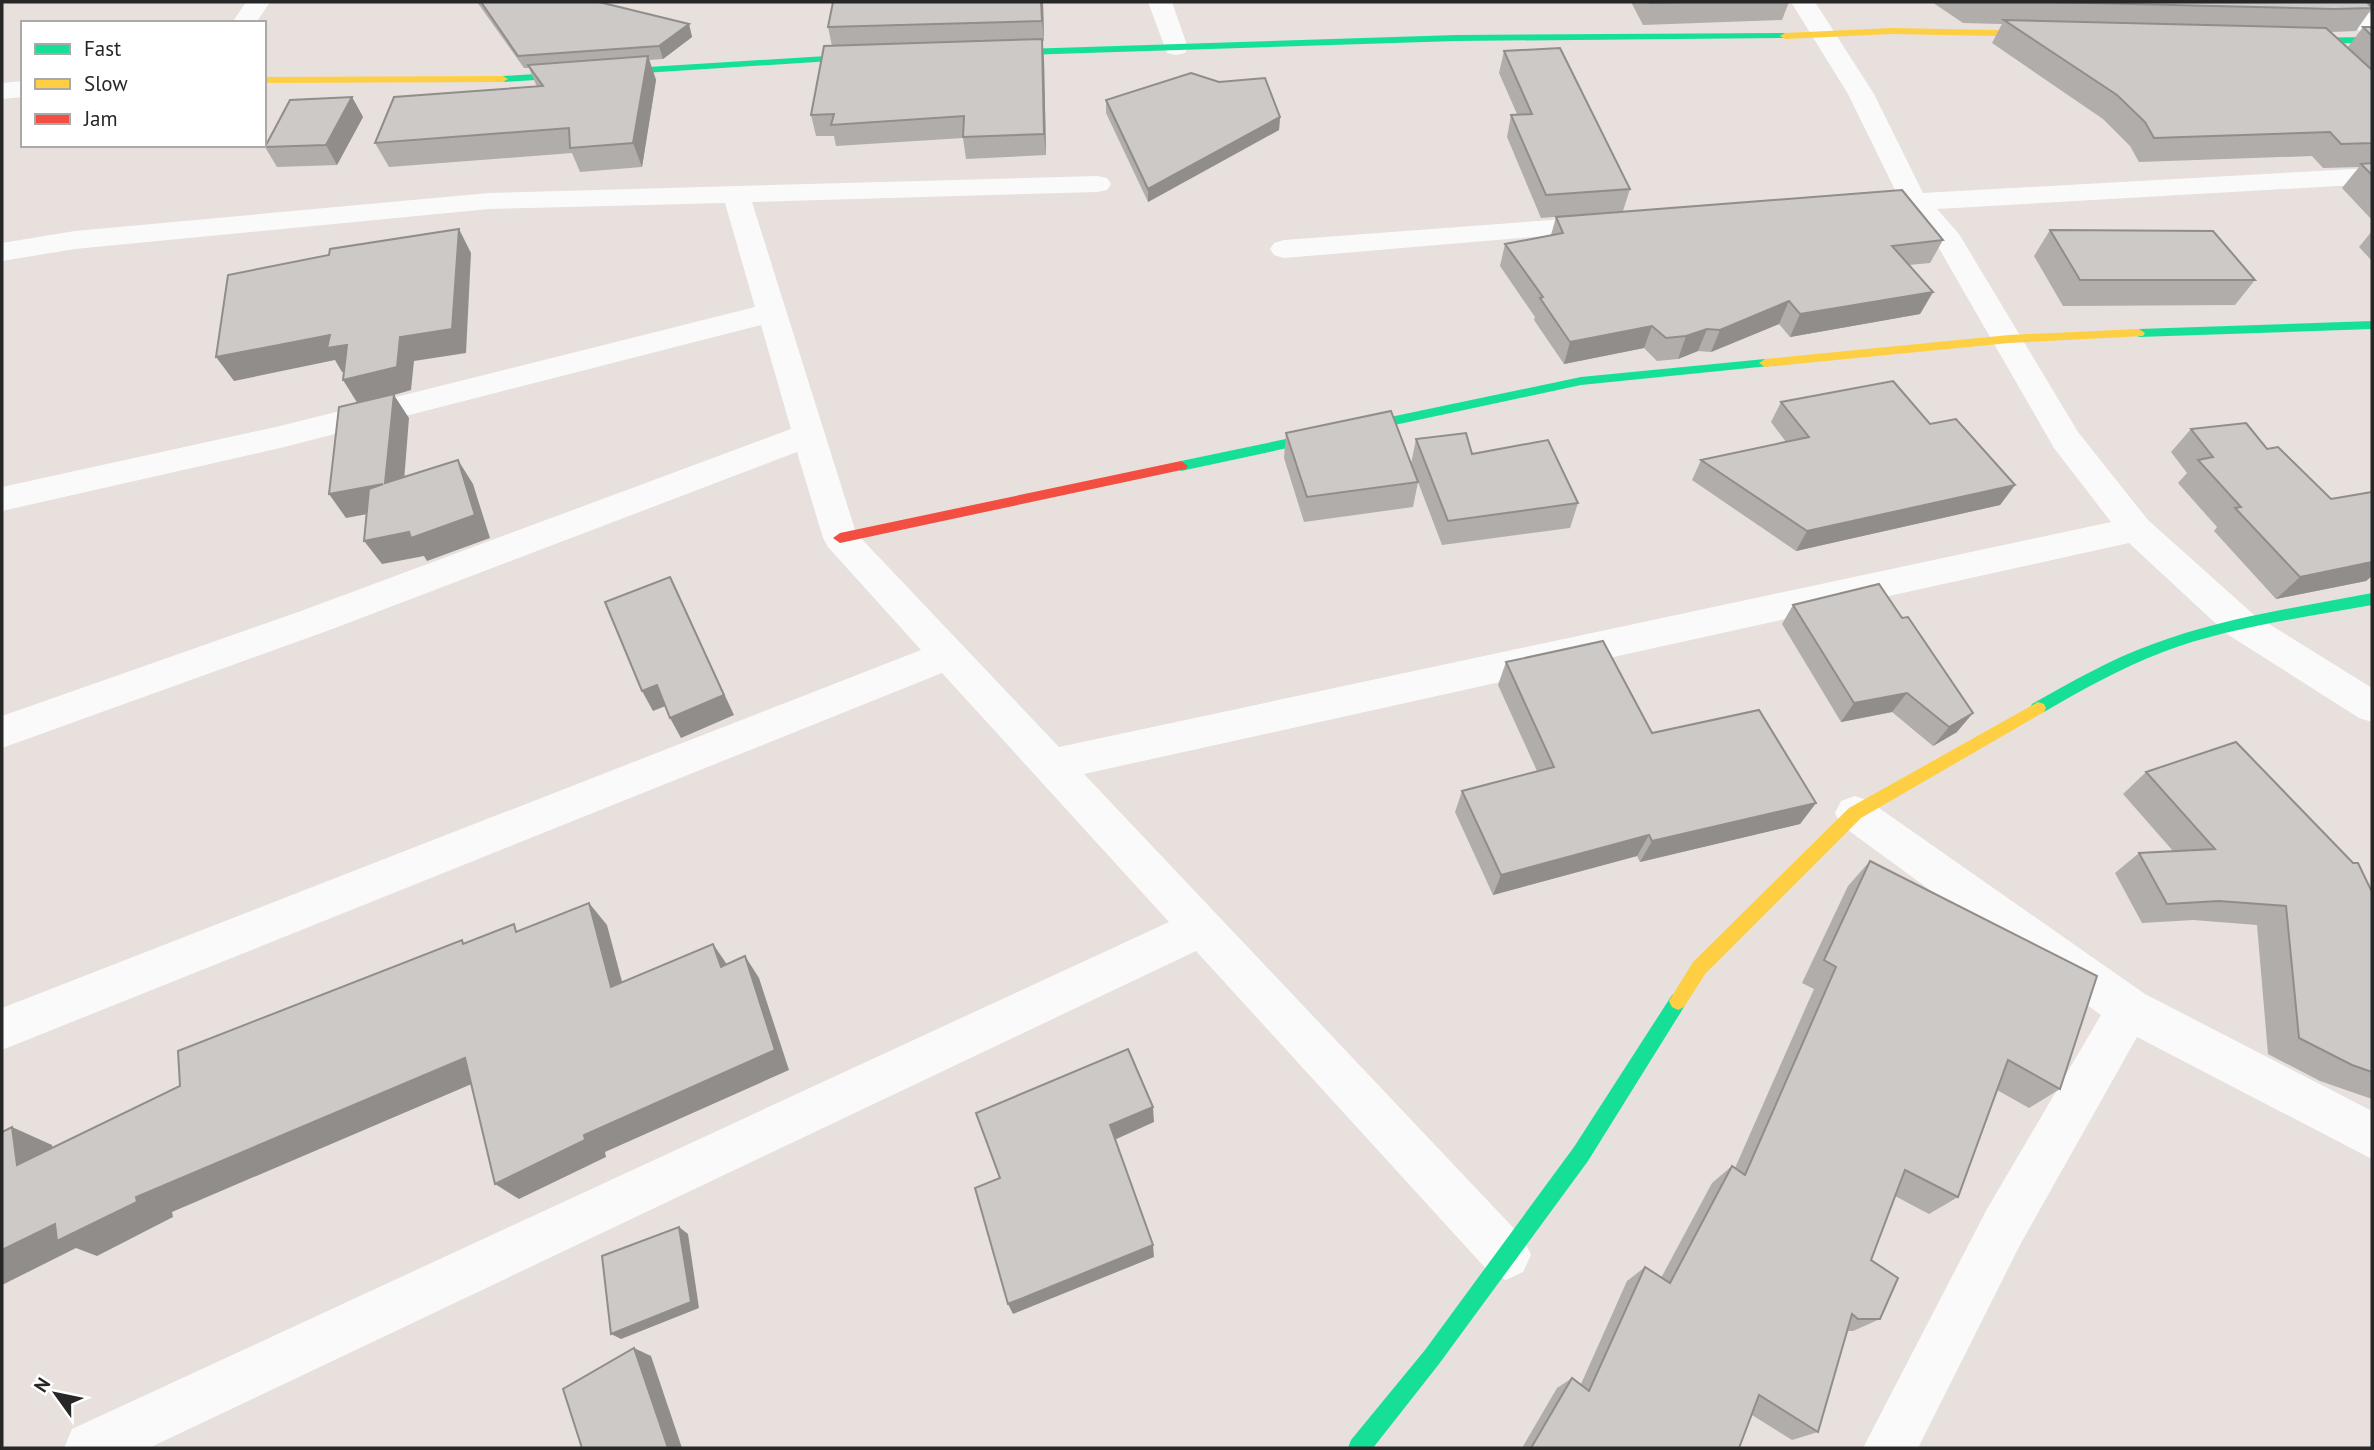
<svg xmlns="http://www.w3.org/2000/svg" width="2374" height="1450" viewBox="0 0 2374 1450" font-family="'PT Sans',sans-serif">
  <rect width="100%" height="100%" fill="#e7e0dc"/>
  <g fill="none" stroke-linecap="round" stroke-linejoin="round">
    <g fill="#fbfafa" fill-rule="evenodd">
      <polygon points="246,2 270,2 256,23 232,23"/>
      <polygon points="1148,2 1172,2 1188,48 1185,53 1176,55 1167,53"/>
      <polygon points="1791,2 1815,2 1874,94 1923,193 2372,168 2372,184 1937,209 1959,234 2078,432 2148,520 2253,614 2372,688 2372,722 2359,718 2227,634 2129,543 1084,774 1523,1238 1531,1255 1523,1272 1506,1280 1489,1272 1196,951 149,1448 64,1448 72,1429 1169,922 942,673 2,1050 2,1008 921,650 828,547 823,538 797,452 327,631 2,748 2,716 301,611 791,429 761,325 280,448 2,511 2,487 280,426 755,307 725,203 489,209 75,249 2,261 2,243 75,231 489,193 1097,176 1107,178 1111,184 1107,190 1097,192 752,202 856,533 1059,747 2111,522 2054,448 1933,238 1907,210 1857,213 1847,211 1843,205 1847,199 1897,194 1848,94"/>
      <polygon points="2333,2 2358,2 2372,16 2372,37 2363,35"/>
      <polygon points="23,81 23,97 2,99 2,83"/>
      <polygon points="1605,216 1615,218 1619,224 1615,230 1284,258 1274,255 1270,249 1274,243 1284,240"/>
      <polygon points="1855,796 1869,801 2145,994 2372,1111 2372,1159 2137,1037 2021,1243 1918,1448 1863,1448 1987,1209 2101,1015 1841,825 1835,813 1841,801"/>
    </g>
    <g fill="#16e098" fill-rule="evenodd">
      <polygon points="1785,33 1790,36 1789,38 1456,41 990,56 985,53 990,50 1456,35"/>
      <polygon points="2372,37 2372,43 2288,44 2283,41 2288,38"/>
      <polygon points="874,53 879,56 878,58 503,82 498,79 503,76"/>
      <polygon points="2372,321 2372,329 2139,337 2133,333 2139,329"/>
      <polygon points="1765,359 1771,363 1769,366 1581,385 1181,471 1174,466 1181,461 1581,377"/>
      <path d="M2372 593V605C2302 618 2230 627 2163 652 2121 668 2082 690 2044 712H2032L2030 708 2032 704C2071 682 2111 659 2153 644 2223 618 2298 607 2372 593Z"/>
      <polygon points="1678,992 1684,995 1687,1001 1684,1007 1588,1161 1439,1364 1373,1448 1348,1448 1351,1440 1425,1350 1574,1147 1672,995"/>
    </g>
    <g fill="#ffcf43" fill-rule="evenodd">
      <polygon points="1892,28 2049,31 2054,34 2049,37 1892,34 1785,39 1780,36 1785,33"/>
      <polygon points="264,77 503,76 508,79 503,82 264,83"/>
      <polygon points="2139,329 2145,333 2143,336 2009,343 1765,367 1759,363 1765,359 2009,335"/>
      <polygon points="2038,702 2044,704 2046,708 2044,712 1861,818 1705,974 1684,1007 1678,1010 1672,1007 1669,1001 1693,962 1849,808"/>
    </g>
    <polygon fill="#f24e42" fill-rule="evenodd" points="1181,461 1188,466 1186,469 840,543 833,538 840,533"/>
  </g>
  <g fill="#b0adaa">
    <polygon points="477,2 599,2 689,24 692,37 663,59 649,60 656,80 642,167 580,172 572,153 389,167 375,143 537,87 529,68 524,68"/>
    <polygon points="833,2 1043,2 1044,41 1042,41 1044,60 1046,155 966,159 963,138 836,146 834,136 816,136 811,115 832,46 828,27"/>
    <polygon points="1631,2 1789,2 1782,20 1643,25"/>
    <polygon points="1932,2 2372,2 2372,13 2370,11 2356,31 2331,32 2348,47 2363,27 2372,27 2372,220 2342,188 2359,167 2323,168 2312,156 2139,162 2130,146 2103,119 1992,43 2002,24 1963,23"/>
    <polygon points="1504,51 1630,189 1623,211 1541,218 1507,137 1511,115 1517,114 1499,73"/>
    <polygon points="352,97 363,117 337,165 277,167 265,147"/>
    <polygon points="1106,100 1280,117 1279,130 1148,202 1106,113"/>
    <polygon points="1556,217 1943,240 1930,263 1909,265 1933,292 1920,314 1790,337 1779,324 1711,352 1698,351 1678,359 1657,361 1644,348 1564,364 1534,320 1535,317 1500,266 1505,244 1551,235"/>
    <polygon points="2050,230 2255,280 2235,305 2063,306 2034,256"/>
    <polygon points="2372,231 2372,261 2359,247"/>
    <polygon points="1781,402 1930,424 2015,485 2000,505 1796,551 1692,480 1701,460 1786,442 1771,422"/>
    <polygon points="2191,429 2267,449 2331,499 2372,492 2372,576 2366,581 2276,599 2214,531 2217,527 2178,483 2187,473 2171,452"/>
    <polygon points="1286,433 1411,464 1416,439 1472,454 1578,503 1570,528 1442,545 1418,482 1413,507 1304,522 1284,458"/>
    <polygon points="1793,605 1957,732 1933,746 1892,712 1841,722 1782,624"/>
    <polygon points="1506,662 1652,733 1816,803 1800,824 1640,862 1637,856 1493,895 1455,812 1462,791 1537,771 1498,685"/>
    <polygon points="2146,772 2372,892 2372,1099 2320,1081 2268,1054 2257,925 2193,920 2142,923 2115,873 2139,853 2173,851 2123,794"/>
    <polygon points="1870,861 2060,1089 2029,1108 1997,1090 1958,1197 1929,1214 1895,1196 1871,1260 1880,1319 1853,1331 1847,1331 1818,1432 1792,1440 1752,1415 1739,1448 1522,1448 1557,1388 1572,1378 1581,1384 1627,1281 1645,1267 1661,1278 1712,1183 1732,1166 1735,1168 1814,989 1802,983 1848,886"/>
  </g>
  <g fill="#908d8b">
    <polygon points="1041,2 1043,2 1044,41 1042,21"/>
    <polygon points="689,24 692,37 663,59 659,46"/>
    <polygon points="1042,39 1044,60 1046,155 1044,134"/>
    <polygon points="648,56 656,80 642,167 633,143"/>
    <polygon points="352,97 363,117 337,165 326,145"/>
    <polygon points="1280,117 1279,130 1148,202 1148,189"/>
    <polygon points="459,229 471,253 466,353 414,361 411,390 394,395 409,418 402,507 385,483 358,404 343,380 400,337"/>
    <polygon points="1933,292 1920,314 1790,337 1800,314"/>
    <polygon points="1789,301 1779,324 1711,352 1720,330"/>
    <polygon points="1652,326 1644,348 1564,364 1570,342"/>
    <polygon points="1707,329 1698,351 1678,359 1686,336"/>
    <polygon points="330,335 347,345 362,369 342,372 335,360 234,381 216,357"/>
    <polygon points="458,460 473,484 490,538 427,561 424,556 382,564 364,541 409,532"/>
    <polygon points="383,484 400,508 346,518 329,494"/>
    <polygon points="2015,485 2000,505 1796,551 1807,531"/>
    <polygon points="2372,562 2372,576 2366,581 2276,599 2300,577"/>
    <polygon points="670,577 734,715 681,738 670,718"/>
    <polygon points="657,685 668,705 653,711 642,691"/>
    <polygon points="1907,693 1892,712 1841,722 1854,703"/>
    <polygon points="1973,713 1957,732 1933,746 1949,727"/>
    <polygon points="1816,803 1800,824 1640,862 1652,841"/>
    <polygon points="1649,835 1637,856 1493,895 1501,875"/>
    <polygon points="589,903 607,925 629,1008 611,987"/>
    <polygon points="713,944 728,966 721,967"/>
    <polygon points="745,956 759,978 789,1070 605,1152 606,1157 519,1199 495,1184 584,1135"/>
    <polygon points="465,1058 488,1077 172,1212 173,1217 97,1256 76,1248 2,1285 2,1250 55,1224 136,1197"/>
    <polygon points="1153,1107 1154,1122 1112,1141 1110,1125"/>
    <polygon points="12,1127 52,1145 57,1182 17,1165"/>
    <polygon points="679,1227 688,1234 699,1308 621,1339 611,1334"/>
    <polygon points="1153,1245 1154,1257 1013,1314 1008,1304"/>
    <polygon points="634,1348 651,1356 682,1448 668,1448"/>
  </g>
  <g fill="#cdc9c6" stroke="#908d8b" stroke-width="2">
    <polygon points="481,2 599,2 689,24 659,46 518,56"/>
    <polygon points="833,2 1041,2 1042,21 828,27"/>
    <polygon points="1649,2 1686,2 1650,3"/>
    <polygon points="2048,2 2367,2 2372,8 2334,9"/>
    <polygon points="2004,20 2326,28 2372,70 2372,143 2341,144 2330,132 2154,138 2145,122 2117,95"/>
    <polygon points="2363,27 2372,27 2372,36"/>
    <polygon points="1042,39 1044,134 963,137 964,116 831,125 834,114 811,115 824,46"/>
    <polygon points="1560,48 1630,189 1546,195 1511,115 1532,114 1504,51"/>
    <polygon points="648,56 633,143 570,148 569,128 375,143 394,97 543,86 528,65"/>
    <polygon points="1191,73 1219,82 1265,78 1280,117 1148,189 1106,100"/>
    <polygon points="352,97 326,145 265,147 290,100"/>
    <polygon points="2372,163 2372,175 2361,164"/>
    <polygon points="1902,190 1943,240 1892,246 1933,292 1800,314 1789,301 1720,330 1707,329 1686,336 1666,338 1652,326 1570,342 1540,298 1543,297 1505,244 1563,233 1556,217"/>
    <polygon points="459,229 452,329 400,337 397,367 343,380 347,345 327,348 330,335 216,357 228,275 329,255 330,249"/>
    <polygon points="2050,230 2213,231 2255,280 2080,280"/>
    <polygon points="1893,381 1930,424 1956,419 2015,485 1807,531 1701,460 1809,437 1781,402"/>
    <polygon points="394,394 385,483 458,460 475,515 411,538 409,532 364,541 369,489 383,484 329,494 339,407"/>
    <polygon points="1391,411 1418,482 1307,497 1286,433"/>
    <polygon points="2246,423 2267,449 2278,447 2331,499 2372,492 2372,562 2300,577 2235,508 2241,507 2198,460 2213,457 2191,429"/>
    <polygon points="1466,433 1472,454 1548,440 1578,503 1448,521 1416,439"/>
    <polygon points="670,577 724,695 670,718 657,685 642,691 605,602"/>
    <polygon points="1879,584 1902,618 1908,617 1973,713 1949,727 1907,693 1854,703 1793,605"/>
    <polygon points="1603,641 1652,733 1759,710 1816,803 1652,841 1649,835 1501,875 1462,791 1554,767 1506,662"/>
    <polygon points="2236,742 2353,863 2358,863 2372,892 2372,1072 2352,1065 2299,1038 2286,906 2219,901 2167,904 2139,853 2215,849 2146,772"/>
    <polygon points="1870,861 2097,976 2060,1089 2008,1060 1958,1197 1905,1170 1871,1260 1898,1278 1880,1319 1858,1319 1852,1314 1818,1432 1759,1395 1739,1448 1531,1448 1572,1378 1589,1391 1645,1267 1670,1283 1732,1166 1745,1175 1836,967 1824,960"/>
    <polygon points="589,903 611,987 713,944 721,967 745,956 775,1050 584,1135 585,1140 495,1184 465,1058 136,1197 137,1202 57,1241 55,1224 2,1250 2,1132 12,1127 17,1165 180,1086 178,1051 462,940 463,944 514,924 516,932"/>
    <polygon points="1128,1049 1153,1107 1110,1125 1153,1245 1008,1304 975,1188 1000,1178 976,1113"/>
    <polygon points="679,1227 691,1302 611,1334 602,1256"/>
    <polygon points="634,1348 668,1448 582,1448 563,1389"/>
  </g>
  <rect width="2374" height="1450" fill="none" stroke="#272727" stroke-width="7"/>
  <rect x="21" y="21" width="245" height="126" fill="#ffffff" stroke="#a9a9a9" stroke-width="2"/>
  <rect x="35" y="44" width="35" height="10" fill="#16e098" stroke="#a9a9a9" stroke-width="2"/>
  <text x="84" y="56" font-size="21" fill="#272727">Fast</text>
  <rect x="35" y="79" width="35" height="10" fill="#ffcf43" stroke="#a9a9a9" stroke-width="2"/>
  <text x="84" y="91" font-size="21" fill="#272727">Slow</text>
  <rect x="35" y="114" width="35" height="10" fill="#f24e42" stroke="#a9a9a9" stroke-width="2"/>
  <text x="84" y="126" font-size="21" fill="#272727">Jam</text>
  <g transform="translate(56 1394) rotate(303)" stroke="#ffffff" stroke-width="5" paint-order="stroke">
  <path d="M0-5L12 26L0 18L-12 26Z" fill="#272727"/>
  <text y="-10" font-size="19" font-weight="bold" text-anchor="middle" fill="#272727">N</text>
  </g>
</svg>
